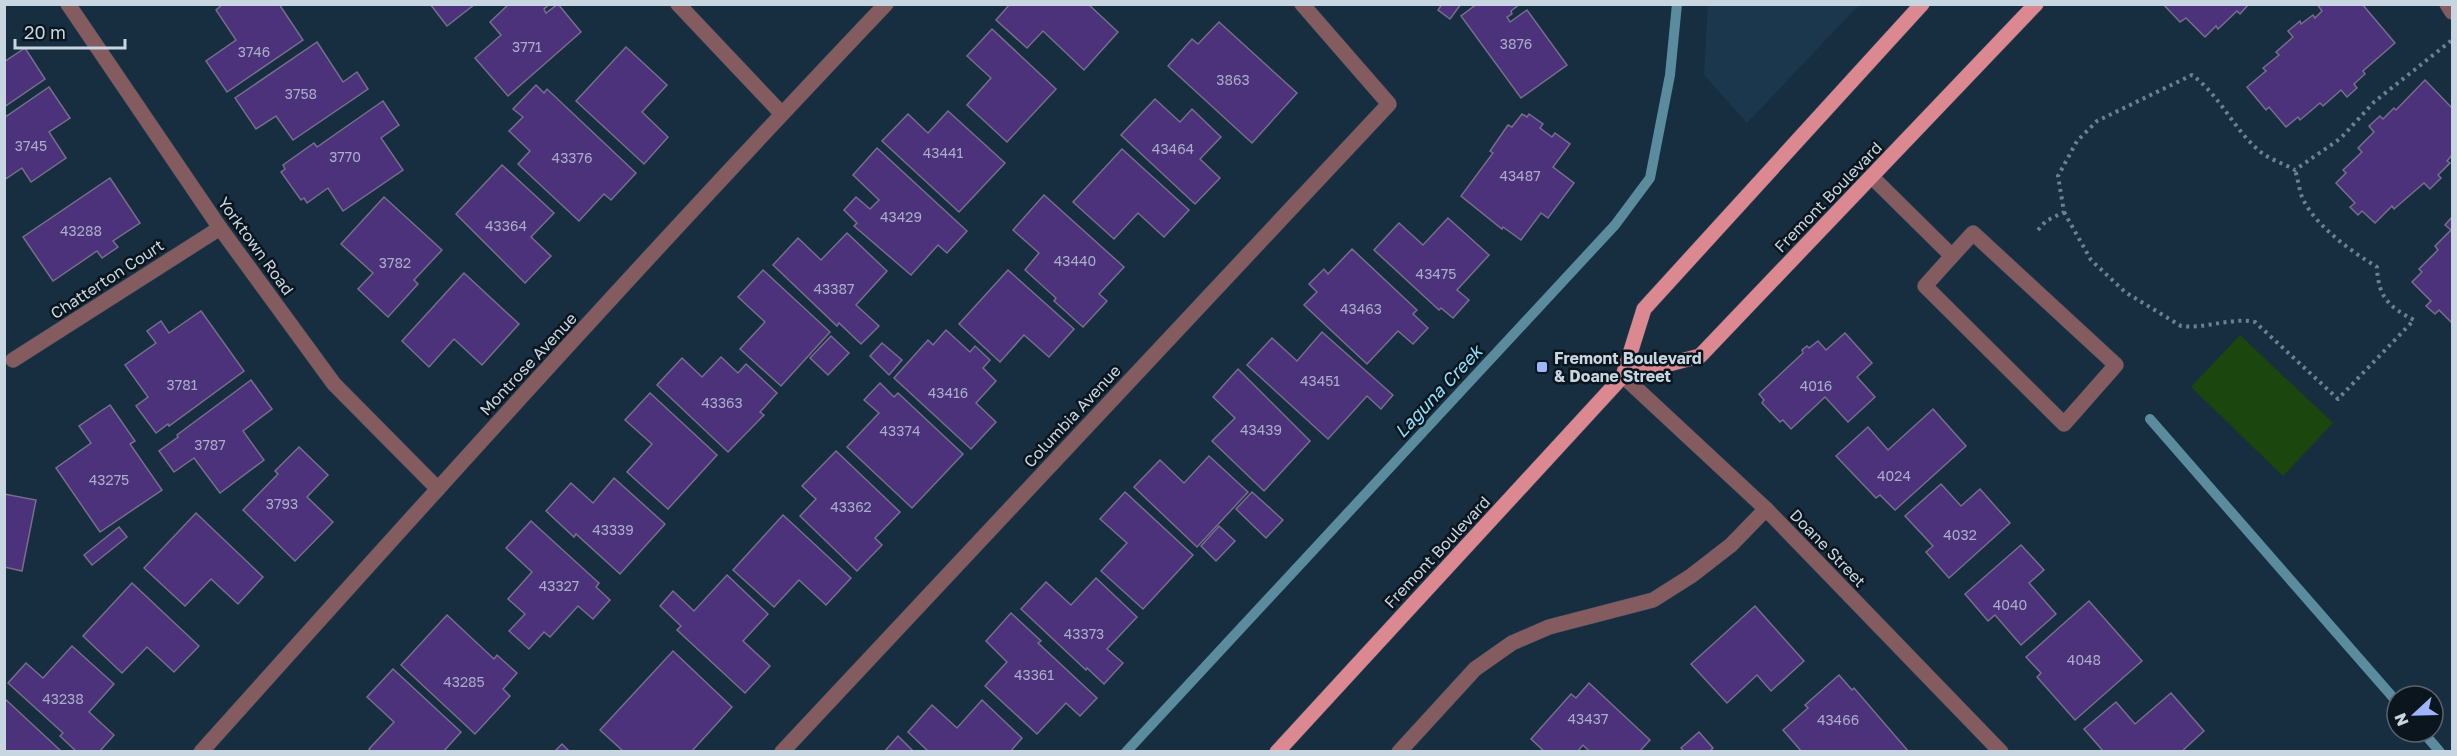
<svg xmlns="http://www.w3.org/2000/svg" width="2457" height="756" viewBox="0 0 2457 756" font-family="'Golos Text',sans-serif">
  <rect width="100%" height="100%" fill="#172e40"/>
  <polygon fill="#1b374e" points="1708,5 1708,4 1859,5 1747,123 1704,75"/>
  <polygon fill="#1b460d" points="2240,335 2333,423 2283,476 2191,387"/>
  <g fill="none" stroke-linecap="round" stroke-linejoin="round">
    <g stroke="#5a8c9d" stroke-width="10">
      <polyline points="2150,419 2397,702"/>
      <polyline points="2423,732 2440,752"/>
      <polyline points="1126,752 1615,225 1650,178 1670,75 1677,4"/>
    </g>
  </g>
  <g fill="#4c317b" stroke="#766e8b" stroke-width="1.5">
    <polygon points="223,4 279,4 303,40 227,92 206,61 236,40 216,10"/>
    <polygon points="430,4 475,4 447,26"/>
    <polygon points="509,4 550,4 544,9 546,13 558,4 581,32 508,96 475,58 501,35 490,22"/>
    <polygon points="1010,4 1088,4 1118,32 1084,70 1043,31 1027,48 996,20"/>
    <polygon points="1442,4 1461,4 1450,19 1438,10"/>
    <polygon points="1477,4 1520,4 1511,11 1512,14 1507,17 1510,22 1527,10 1567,65 1521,98 1461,16"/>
    <polygon points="2163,4 2249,4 2240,14 2237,11 2218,29 2216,26 2205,37 2186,18 2180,22"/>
    <polygon points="2317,4 2362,4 2395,43 2363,71 2365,74 2354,84 2357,88 2347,97 2341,90 2323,106 2320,103 2300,120 2298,117 2286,127 2269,107 2266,110 2247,87 2266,71 2263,68 2279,55 2276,52 2293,37 2288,31 2300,21 2301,24 2313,15 2315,18 2322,11"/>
    <polygon points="1219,22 1297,93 1252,143 1168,66 1192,39 1198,44"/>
    <polygon points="992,29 1056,89 1007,142 967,105 991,78 967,56"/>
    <polygon points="317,42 343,82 357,72 368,89 293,140 276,116 256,129 235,98"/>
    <polygon points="626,47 667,85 642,112 668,137 644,164 576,101"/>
    <polygon points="25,48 45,79 4,107 4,62"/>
    <polygon points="2425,80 2452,108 2452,155 2447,161 2450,163 2438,175 2441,178 2430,189 2424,183 2394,209 2392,206 2375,223 2362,211 2358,215 2350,207 2355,203 2336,183 2346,173 2343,170 2362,152 2358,148 2374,132 2369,126 2380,116 2383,119 2394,108 2396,110"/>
    <polygon points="536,85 544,93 547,89 636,173 611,200 604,194 579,221 518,164 530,151 509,131 523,117 513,109"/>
    <polygon points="49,87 70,118 49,132 66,158 31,182 22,168 4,180 4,118"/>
    <polygon points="1155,99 1180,122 1192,109 1221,137 1200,159 1220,178 1195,204 1121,135"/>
    <polygon points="383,101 399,125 381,138 403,170 343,211 328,188 307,203 304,198 301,200 281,172 285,169 283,165 314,143 317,147"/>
    <polygon points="948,111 1005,163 959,212 882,141 908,114 928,133"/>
    <polygon points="1522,114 1527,117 1529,114 1543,124 1540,128 1552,137 1555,133 1570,144 1553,167 1574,183 1548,218 1541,213 1521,240 1503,227 1502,229 1461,196 1493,153 1490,151 1508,125 1512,127"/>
    <polygon points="877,148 967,231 947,253 938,245 911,275 854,226 857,223 844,210 856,197 870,209 879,200 853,175"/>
    <polygon points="1122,149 1189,210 1164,237 1138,213 1114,239 1073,202"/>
    <polygon points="502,165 554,213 531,237 551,256 525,283 456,214"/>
    <polygon points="110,178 140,223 113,241 118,247 102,258 97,251 53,281 23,237"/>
    <polygon points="1044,195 1124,267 1099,294 1107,301 1083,327 1054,301 1056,298 1025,270 1039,253 1013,230"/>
    <polygon points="384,197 442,250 414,280 418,284 388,317 358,289 373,273 341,244"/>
    <polygon points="2452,217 2452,320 2451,322 2439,310 2435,314 2426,306 2431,301 2412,282 2422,272 2419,269 2438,250 2435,246 2451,230 2445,225"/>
    <polygon points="1448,218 1489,255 1457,290 1469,300 1453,318 1441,308 1439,310 1374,250 1399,223 1423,245"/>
    <polygon points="847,233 887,271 856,305 879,326 861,344 839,323 837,326 773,265 798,238 821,260"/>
    <polygon points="1352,249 1417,310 1413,314 1428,328 1413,344 1398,331 1367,364 1304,305 1317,292 1309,284 1324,269 1328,274"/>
    <polygon points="763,270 830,332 781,386 740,349 765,322 738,297"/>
    <polygon points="1008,270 1074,329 1049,357 1024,335 1000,362 959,324"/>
    <polygon points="464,273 519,324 482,365 454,339 429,367 402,341"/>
    <polygon points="201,311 244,371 169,426 168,424 156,433 136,406 148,397 125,365 156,343 147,331 161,321 169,333"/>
    <polygon points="946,330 970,352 975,346 990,360 983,368 996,381 976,403 996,422 971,449 894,378 928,340 933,345"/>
    <polygon points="1322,332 1393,395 1381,409 1367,396 1328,439 1247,365 1272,338 1297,361"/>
    <polygon points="1845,333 1872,363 1857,377 1875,397 1848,422 1825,397 1791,429 1783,420 1780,422 1762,403 1764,400 1759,394 1803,353 1802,350 1807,346 1809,348 1818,341 1826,350"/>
    <polygon points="831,336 849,353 828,375 810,358"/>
    <polygon points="882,343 902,360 889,375 870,356"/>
    <polygon points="721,357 738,373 746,364 777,393 760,412 764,415 728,452 657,385 682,358 702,377"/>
    <polygon points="1238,369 1310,441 1264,491 1212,441 1235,418 1213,397"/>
    <polygon points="251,380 272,409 243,431 264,460 220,493 194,458 174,472 159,451 178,437 177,435"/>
    <polygon points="880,383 894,397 898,393 963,454 912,508 847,447 879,413 864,400"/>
    <polygon points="650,393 717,455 668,509 627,472 652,444 625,420"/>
    <polygon points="110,405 135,441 130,444 162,490 100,532 56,468 91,443 79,426"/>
    <polygon points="1933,409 1966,446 1895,510 1880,495 1876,498 1836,456 1868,427 1888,450"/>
    <polygon points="299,447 328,475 307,497 333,522 295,561 243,510 278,474 275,471"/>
    <polygon points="836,451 900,512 875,538 882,545 857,571 800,516 816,499 802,486"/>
    <polygon points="1209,456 1248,492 1197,547 1134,487 1160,460 1184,483"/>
    <polygon points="614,478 665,524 620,574 576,534 574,537 546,511 571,483 593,503"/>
    <polygon points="1941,484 1961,506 1980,489 2010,523 1949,578 1926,552 1933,546 1905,516"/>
    <polygon points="1125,492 1193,555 1143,609 1101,571 1127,543 1100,519"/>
    <polygon points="1252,492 1283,520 1266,538 1236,509"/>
    <polygon points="4,494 36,500 22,571 4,567"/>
    <polygon points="196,513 263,577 238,604 211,579 185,606 144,568"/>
    <polygon points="783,515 851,578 826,605 799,580 774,607 733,570"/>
    <polygon points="531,521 599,583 596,587 610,600 593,619 578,606 550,637 544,632 529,649 509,631 525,614 508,599 532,572 506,548"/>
    <polygon points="1219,526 1235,541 1216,561 1201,546"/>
    <polygon points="119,527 127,537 92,565 84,555"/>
    <polygon points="2021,545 2044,570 2029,583 2056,614 2021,645 1995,615 1988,621 1965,594"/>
    <polygon points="727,575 768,614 743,641 770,666 745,693 677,630 681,626 660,606 673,591 694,611"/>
    <polygon points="1096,578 1137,617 1107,649 1123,663 1104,684 1087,668 1086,670 1021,609 1046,582 1071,605"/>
    <polygon points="132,583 199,646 174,672 147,647 122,673 83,636"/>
    <polygon points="2089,601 2142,661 2075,720 2037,677 2041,673 2026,657"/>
    <polygon points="1755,606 1804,661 1771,691 1757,675 1727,703 1691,664"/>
    <polygon points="1011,613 1041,641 1038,643 1097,698 1080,716 1066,703 1037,734 985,686 1007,662 986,641"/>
    <polygon points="447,615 494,659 497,655 517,673 503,689 510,696 475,734 401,665"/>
    <polygon points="72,646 114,684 89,712 114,735 99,752 77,752 60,736 63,733 8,683 26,663 43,678"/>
    <polygon points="673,651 732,707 691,752 624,752 600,730"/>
    <polygon points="393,669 461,732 443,752 372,752 369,749 394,722 367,697"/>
    <polygon points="1839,675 1852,690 1854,688 1909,752 1802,752 1783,730 1808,708 1805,705"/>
    <polygon points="1589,683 1650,740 1639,752 1590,752 1583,745 1577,752 1545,752 1531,739 1571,694 1576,698"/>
    <polygon points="2171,693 2204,731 2181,752 2104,752 2084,729 2116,702 2135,724"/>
    <polygon points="4,698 62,752 4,752"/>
    <polygon points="982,700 1022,738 1010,752 929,752 908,732 932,705 957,728"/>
    <polygon points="1699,732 1713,748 1709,752 1685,752 1681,748"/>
    <polygon points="898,736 914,752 884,752"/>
    <polygon points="562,744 570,752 554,752"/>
  </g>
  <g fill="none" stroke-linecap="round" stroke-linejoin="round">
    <g stroke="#33495a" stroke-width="16">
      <g id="minor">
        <polyline points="68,4 220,228 334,384 438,489"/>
        <polyline points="678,4 782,114"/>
        <polyline points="2447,4 2452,12"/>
        <polyline points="1872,177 1952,256 1973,233 2116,365 2064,424 1925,286 1952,256"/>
        <polyline points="13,360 220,228"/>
        <polyline points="1623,376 1766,509 2001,752"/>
        <path d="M201 752C427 500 653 249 886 4"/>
        <polyline points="782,752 1389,104 1302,4"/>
        <polyline points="1399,752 1475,669 1512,643 1549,627 1653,600 1691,576 1731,545 1766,509"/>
      </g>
    </g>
    <g stroke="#33495a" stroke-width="16">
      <g id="major">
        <polyline points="1623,376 1700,356 2036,4"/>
        <polyline points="1277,752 1623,376 1644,309 1922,4"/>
      </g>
    </g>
    <g stroke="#6d808f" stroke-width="4" stroke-dasharray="3 4.5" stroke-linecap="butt">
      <path d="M2064 212 2091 260 2125 292 2181 326C2206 329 2231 317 2255 322L2338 399 2414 320C2389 307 2378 297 2377 267 2352 252 2314 225 2302 197 2299 189 2298 179 2295 170"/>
      <path d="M2038 230 2046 221 2064 212 2058 176 2077 141 2097 121 2192 75C2221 96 2234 131 2262 153 2271 160 2285 164 2295 170L2341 138 2374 102 2452 40"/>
    </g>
    <use href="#minor" stroke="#845b5f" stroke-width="15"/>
    <use href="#major" stroke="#db8891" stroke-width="15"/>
  </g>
  <rect fill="#9eb4fd" stroke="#0b151d" stroke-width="2" x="1536" y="361" width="12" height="12" rx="3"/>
  <g text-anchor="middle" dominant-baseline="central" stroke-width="5" stroke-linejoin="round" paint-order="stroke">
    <g font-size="14" fill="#a9adc8">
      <text x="1516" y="43">3876</text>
      <text x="527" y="46">3771</text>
      <text x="254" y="51">3746</text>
      <text x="1233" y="79">3863</text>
      <text x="301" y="93">3758</text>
      <text x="31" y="145">3745</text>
      <text x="1173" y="148">43464</text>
      <text x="943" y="152">43441</text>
      <text x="345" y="156">3770</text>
      <text x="572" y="157">43376</text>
      <text x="1520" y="175">43487</text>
      <text x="901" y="216">43429</text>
      <text x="506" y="225">43364</text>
      <text x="81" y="230">43288</text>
      <text x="1075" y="260">43440</text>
      <text x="395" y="262">3782</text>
      <text x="1436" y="273">43475</text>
      <text x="834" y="288">43387</text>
      <text x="1361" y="308">43463</text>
      <text x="1320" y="380">43451</text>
      <text x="182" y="384">3781</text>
      <text x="1816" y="385">4016</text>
      <text x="948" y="392">43416</text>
      <text x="722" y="402">43363</text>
      <text x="1261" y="429">43439</text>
      <text x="900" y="430">43374</text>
      <text x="210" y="444">3787</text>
      <text x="1894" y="475">4024</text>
      <text x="109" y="479">43275</text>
      <text x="282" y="503">3793</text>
      <text x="851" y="506">43362</text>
      <text x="613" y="529">43339</text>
      <text x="1960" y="534">4032</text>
      <text x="559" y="585">43327</text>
      <text x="2010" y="604">4040</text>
      <text x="1084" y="633">43373</text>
      <text x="2084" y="659">4048</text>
      <text x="1034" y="674">43361</text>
      <text x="464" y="681">43285</text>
      <text x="63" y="698">43238</text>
      <text x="1588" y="718">43437</text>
      <text x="1838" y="719">43466</text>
    </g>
    <g font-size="16" fill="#c8d6e2" stroke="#0b151d">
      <text transform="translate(1828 197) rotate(-46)">Fremont Boulevard</text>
      <text transform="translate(256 246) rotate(54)">Yorktown Road</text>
      <text transform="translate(107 279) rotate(-33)">Chatterton Court</text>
      <text transform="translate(528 364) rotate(-47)">Montrose Avenue</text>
      <text transform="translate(1072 416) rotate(-47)">Columbia Avenue</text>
      <text transform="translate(1828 548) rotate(46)">Doane Street</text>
      <text transform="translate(1437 552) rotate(-47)">Fremont Boulevard</text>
    </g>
    <g font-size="16" font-weight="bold" fill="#c8d6e2" stroke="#0b151d" text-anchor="start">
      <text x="1554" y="358">Fremont Boulevard<tspan x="1554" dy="18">&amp; Doane Street</tspan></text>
    </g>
    <g font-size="18" font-style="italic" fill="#8ce1fd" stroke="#0b151d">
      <text transform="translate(1438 391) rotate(-47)">Laguna Creek</text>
    </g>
  </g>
  <rect width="2457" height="756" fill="none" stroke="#c8d6e2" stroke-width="12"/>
  <g transform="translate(2415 714) rotate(248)"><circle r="28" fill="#0b151d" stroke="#57626c" stroke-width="1.5"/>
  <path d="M0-4.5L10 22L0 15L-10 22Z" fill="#9eb4fd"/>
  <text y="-9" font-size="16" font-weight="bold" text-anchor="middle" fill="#c8d6e2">N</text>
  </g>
  <path d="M15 39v9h110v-9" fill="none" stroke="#c8d6e2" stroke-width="3"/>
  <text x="24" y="39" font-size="18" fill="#c8d6e2" stroke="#0b151d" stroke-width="4.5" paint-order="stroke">20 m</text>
</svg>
